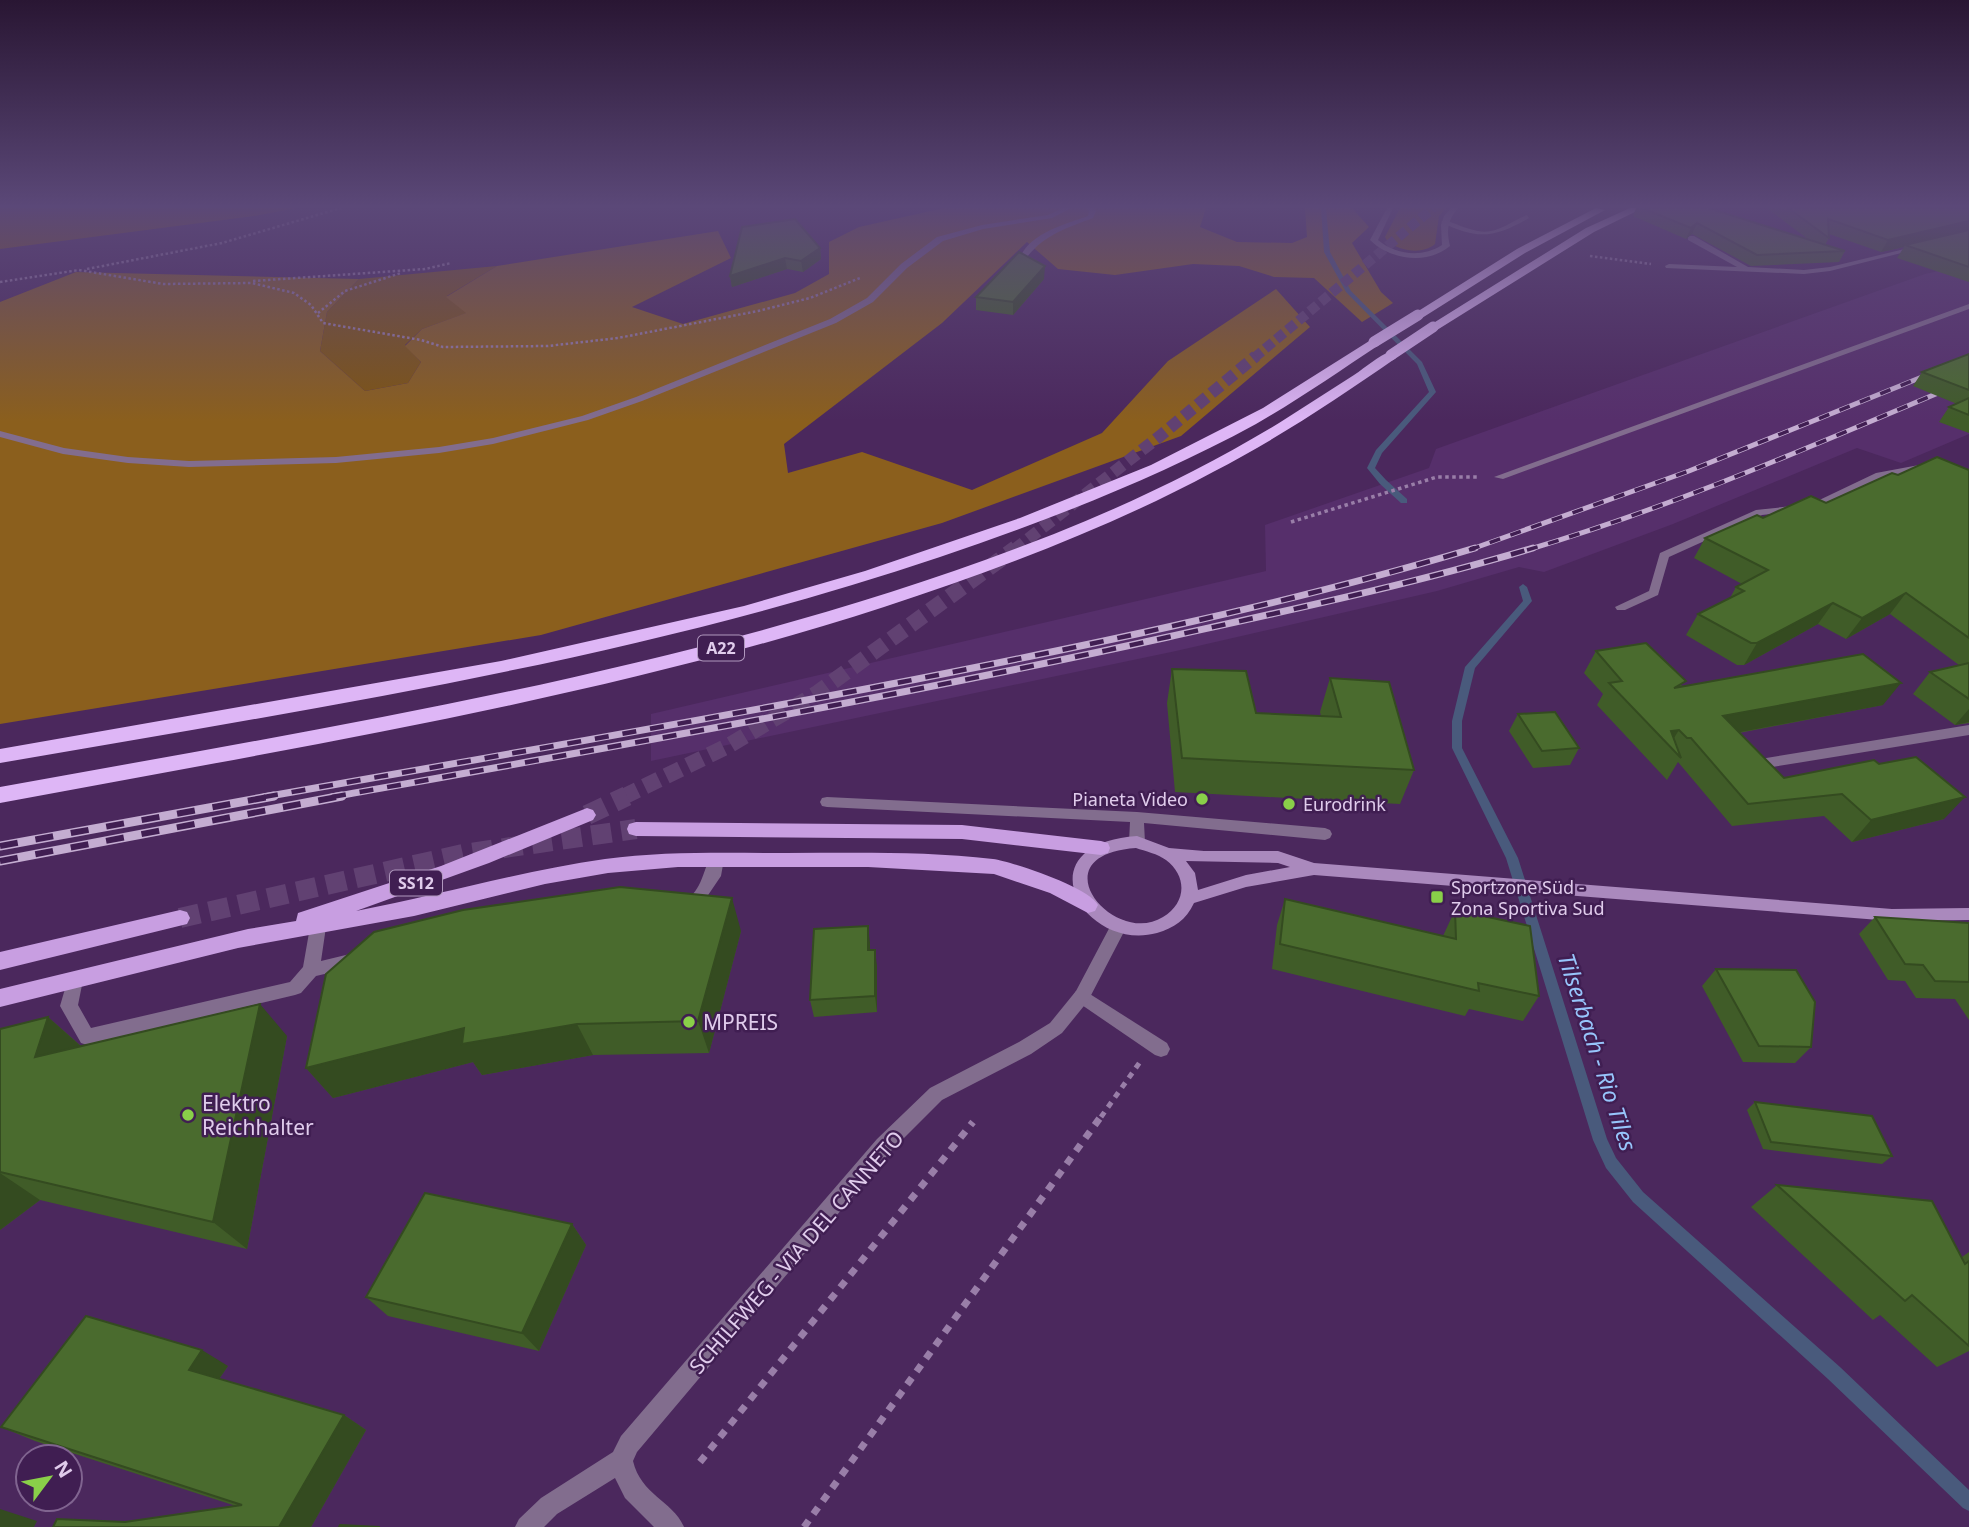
<svg xmlns="http://www.w3.org/2000/svg" width="1969" height="1527" viewBox="0 0 1969 1527" font-family="'Noto Sans',sans-serif">
  <rect width="100%" height="100%" fill="#4b285d"/>
  <polygon fill="#562f6b" points="1969,264 1969,434 1901,463 1857,448 1673,524 1544,572 1519,567 1437,591 1176,651 651,761 651,714 1266,571 1265,525 1429,468 1436,449 1925,274"/>
  <g fill="#7f5511">
    <polygon points="0,208 297,208 254,216 0,249"/>
    <path d="M1400 208H1446L1439 216 1435 244C1422 255 1401 251 1388 242L1385 237Z"/>
    <polygon points="497,266 447,296 467,313 422,329 405,345 421,362 408,383 365,391 320,351 327,312 359,279"/>
  </g>
  <polygon fill="#8b5f1d" points="944,208 1206,208 1200,227 1237,242 1292,243 1307,237 1305,208 1352,208 1369,227 1352,243 1381,292 1393,303 1362,322 1314,278 1274,277 1239,266 1193,264 1115,275 1058,269 1027,242 942,323 784,444 788,473 862,452 972,490 1102,433 1168,361 1276,289 1310,327 1181,436 942,523 541,635 0,724 0,302 76,272 359,279 327,312 320,351 365,391 408,383 421,362 405,346 422,329 466,313 446,297 497,266 718,231 731,258 632,307 683,324 795,293 829,274 829,242 859,227"/>
  <g fill="none" stroke-linecap="round" stroke-linejoin="round">
    <g fill="#495a7c" fill-rule="evenodd">
      <polygon points="1321,208 1326,208 1330,252 1351,291 1422,362 1436,392 1382,453 1375,468 1386,480 1407,499 1407,503 1401,503 1380,484 1367,468 1376,450 1429,392 1417,364 1346,292 1324,252"/>
      <polygon points="1523,584 1527,587 1532,601 1475,668 1462,721 1462,748 1518,858 1607,1139 1616,1158 1643,1192 1840,1367 1969,1490 1969,1511 1963,1508 1828,1379 1633,1202 1606,1168 1593,1140 1506,858 1452,748 1452,721 1465,667 1523,601 1519,587"/>
    </g>
    <polyline stroke="#614172" stroke-width="10" stroke-dasharray="10 4.5" stroke-linecap="butt" points="1254,358 1433,208"/>
    <polyline stroke="#614172" stroke-width="12" stroke-dasharray="12 6" stroke-linecap="butt" points="1014,550 1160,436 1256,356"/>
    <polyline stroke="#614172" stroke-width="16" stroke-dasharray="16 8" stroke-linecap="butt" points="623,797 728,746 816,694 1016,548"/>
    <g stroke="#614172" stroke-width="20" stroke-dasharray="20 10" stroke-linecap="butt">
      <polyline points="587,815 627,796"/>
      <polyline points="180,918 463,854 636,829"/>
    </g>
    <g stroke="#997ea8" stroke-width="2.5" stroke-dasharray="2.5 2.5" stroke-linecap="butt">
      <polyline points="1590,256 1651,264"/>
      <polyline points="87,269 222,243 341,208"/>
      <polyline points="253,281 425,269 451,263"/>
      <polyline points="0,282 79,270 163,284 252,283 294,293 311,305 323,323 421,340 443,347 548,346 618,338 758,311 810,298 860,278"/>
      <polyline points="318,313 345,291 401,273"/>
    </g>
    <polyline stroke="#997ea8" stroke-width="3.5" stroke-dasharray="3.5 3.5" stroke-linecap="butt" points="1291,522 1437,477 1479,477"/>
    <polyline stroke="#997ea8" stroke-width="5" stroke-dasharray="6 6" stroke-linecap="butt" points="1101,1117 1140,1062"/>
    <g stroke="#997ea8" stroke-width="7" stroke-dasharray="8 8" stroke-linecap="butt">
      <polyline points="700,1462 973,1122"/>
      <polyline points="804,1527 1102,1115"/>
    </g>
    <g fill="#826d8e" fill-rule="evenodd">
      <path d="M1087 208H1093L1096 211 1093 218C1069 227 1044 235 1027 257L1036 265V269H1030L1020 259C1027 234 1066 224 1088 216L1089 211Z"/>
      <path d="M1527 215 1529 218C1494 238 1477 240 1441 222L1444 220C1455 223 1466 229 1478 231 1496 235 1511 221 1527 215Z"/>
      <polygon points="1969,304 1969,309 1503,479 1494,477"/>
      <polygon points="827,797 1137,812 1325,828 1330,830 1332,834 1330,838 1325,840 1144,823 1145,842 1142,846 1132,846 1129,842 1130,822 827,807 822,806 820,802 822,798"/>
      <path d="M716 853 721 855 724 859 721 876 698 910 692 912 681 910 679 906 681 902C701 895 703 871 711 855Z"/>
      <polygon points="318,920 324,922 326,927 321,961 354,953 360,955 362,960 360,965 354,967 316,976 301,993 295,995 87,1045 81,1043 60,1006 69,975 75,973 81,975 83,980 78,1005 91,1028 290,982 303,967 310,927 312,922"/>
      <polygon points="1082,989 1167,1043 1170,1049 1167,1055 1161,1057 1155,1055 1076,1001 1073,996 1076,991"/>
    </g>
    <g fill="#826d8e" fill-rule="evenodd">
      <polygon points="1688,236 1694,236 1748,267 1804,270 1830,267 1917,246 1921,248 1830,271 1804,274 1666,268 1665,266 1669,264 1737,267 1688,240"/>
      <polygon points="1919,465 1935,470 1930,473 1919,471 1883,478 1817,509 1762,515 1669,557 1658,595 1625,610 1617,610 1615,607 1649,591 1660,553 1756,510 1811,504 1876,473"/>
      <polygon points="1969,725 1969,735 1754,770 1747,765 1754,760"/>
      <path d="M1119 919 1125 921 1127 926 1088 1001 1062 1033 1031 1054 942 1100 891 1151 637 1452 633 1461C641 1495 673 1501 684 1527H654L625 1498 615 1478 557 1514 544 1527H515L519 1519 541 1498 613 1452 621 1436 877 1139 930 1088 1019 1042 1050 1023 1076 991 1113 921Z"/>
    </g>
    <g fill="#826d8e" fill-rule="evenodd">
      <polygon points="1063,208 1071,208 1052,218 983,229 943,241 907,268 873,302 836,323 642,401 588,420 493,444 439,453 336,463 189,467 128,463 63,454 0,437 0,431 64,448 128,457 189,461 336,457 439,447 493,438 582,416 636,397 830,319 867,298 901,264 937,237 982,225 1048,215"/>
      <path d="M1387 208H1393L1378 240C1396 255 1422 258 1442 245L1441 225 1444 216 1451 208H1458C1448 220 1446 229 1450 246 1428 265 1390 260 1370 240Z"/>
    </g>
    <path fill="#aa89bd" fill-rule="evenodd" d="M1137 836 1169 848 1204 851H1278L1314 863 1892 909 1969 908V920L1892 921 1314 875 1246 887 1194 903C1186 920 1174 928 1157 933 1083 953 1021 844 1137 836ZM1136 848C1145 851 1158 854 1166 860 1188 877 1186 903 1163 917 1114 948 1036 855 1136 848ZM1186 861 1278 863 1290 867 1246 875 1198 890 1195 873Z"/>
    <g fill="#c89ee1" fill-rule="evenodd">
      <path d="M587 808 593 810 596 815 593 820 489 863 356 911C440 895 521 871 605 859 665 851 726 853 786 853 854 853 924 851 993 859 1013 862 1089 887 1098 905L1095 911 1088 913 1050 893 994 874 868 867H678L608 873 545 884 414 916 238 948 0 1007V989L248 929 296 921 298 913 441 866Z"/>
      <polygon points="636,822 962,825 1101,841 1108,843 1110,848 1108,853 1101,855 962,839 636,836 629,834 627,829 629,824"/>
      <polygon points="180,910 187,912 190,918 187,924 0,970 0,952"/>
    </g>
    <g fill="#deb6f6" fill-rule="evenodd">
      <polygon points="1596,208 1605,210 1525,253 1422,318 1412,315 1517,249"/>
      <polygon points="1630,208 1643,208 1594,232 1437,330 1429,330 1427,327 1586,228"/>
      <path d="M1374 338 1379 339V345C1338 372 1298 400 1256 424 1155 479 1049 520 940 557 635 660 316 708 0 763V749L501 661 744 606 865 571 1020 518 1151 465 1263 408Z"/>
      <path d="M1391 351 1396 352V358C1337 399 1277 439 1213 472 1109 528 996 570 884 607 596 700 297 747 0 803V787C356 722 716 667 1054 534 1132 503 1208 466 1279 423 1304 407 1329 391 1354 375 1366 367 1378 356 1391 351Z"/>
    </g>
    <g stroke="#c4add1" stroke-width="5">
      <g id="rail-far2">
        <polyline points="1469,550 1689,471 1969,358"/>
        <path d="M1527 550C1679 505 1823 441 1969 380"/>
      </g>
    </g>
    <g stroke="#c4add1" stroke-width="7">
      <g id="rail-far1">
        <path d="M264 797C468 761 672 726 876 687 1077 648 1278 607 1475 548"/>
        <path d="M332 797C611 747 891 698 1168 637 1290 610 1413 584 1533 548"/>
      </g>
    </g>
    <g stroke="#c4add1" stroke-width="9">
      <g id="rail">
        <polyline points="0,846 274,796"/>
        <polyline points="0,861 342,796"/>
      </g>
    </g>
    <use href="#rail-far2" stroke="#401e52" stroke-width="3.5" stroke-dasharray="11" stroke-linecap="butt"/>
    <use href="#rail-far1" stroke="#401e52" stroke-width="4.5" stroke-dasharray="14" stroke-linecap="butt"/>
    <use href="#rail" stroke="#401e52" stroke-width="6" stroke-dasharray="18" stroke-linecap="butt"/>
    <g stroke="#deb6f6" stroke-width="11">
      <polyline points="1374,342 1418,315"/>
      <polyline points="1391,355 1433,327"/>
    </g>
  </g>
  <g fill="#405c28">
    <polygon points="1636,208 1708,208 1809,240 1767,208 1969,208 1969,282 1897,258 1904,247 1881,252 1829,234 1829,238 1825,245 1845,251 1839,262 1751,266 1692,234 1686,239 1633,216"/>
    <polygon points="820,248 821,259 803,272 787,269 732,287 730,276"/>
    <polygon points="1044,279 1013,315 976,310 976,297"/>
    <polygon points="1969,354 1969,433 1939,422 1949,407 1957,404 1913,386 1922,372"/>
    <polygon points="1969,470 1969,723 1955,725 1913,694 1930,672 1959,665 1890,614 1846,639 1818,624 1744,665 1737,665 1686,635 1698,614 1730,598 1736,587 1742,584 1694,558 1705,538 1763,518 1826,503 1898,475"/>
    <polygon points="1596,651 1683,686 1883,705 1739,733 1784,778 1944,819 1852,842 1824,816 1732,826 1678,762 1667,780 1597,705 1603,694 1584,673"/>
    <polygon points="1172,669 1256,713 1321,716 1320,712 1330,678 1414,770 1400,804 1175,792 1167,703"/>
    <polygon points="1518,714 1579,748 1570,765 1533,768 1509,731"/>
    <polygon points="1285,899 1443,936 1455,910 1539,996 1523,1021 1469,1009 1465,1016 1272,969 1277,925"/>
    <polygon points="1875,917 1969,923 1969,1020 1955,999 1916,998 1905,981 1888,980 1859,934"/>
    <polygon points="741,931 709,1053 593,1055 482,1075 473,1062 333,1098 306,1068"/>
    <polygon points="870,943 870,950 877,966 877,1012 814,1017 810,1000"/>
    <polygon points="1716,969 1811,1047 1795,1063 1743,1062 1702,986"/>
    <polygon points="48,1017 81,1046 287,1036 247,1249 40,1200 0,1230 0,1029"/>
    <polygon points="1755,1102 1892,1156 1882,1164 1763,1149 1747,1110"/>
    <polygon points="1777,1185 1962,1257 1969,1252 1969,1351 1937,1367 1880,1315 1873,1320 1751,1207"/>
    <polygon points="572,1224 586,1245 539,1351 388,1316 366,1297"/>
    <polygon points="228,1366 219,1379 344,1415 366,1430 311,1527 125,1522 236,1506 35,1441 1,1427"/>
  </g>
  <g fill="#344b20">
    <polygon points="1969,221 1969,230 1905,245 1904,247 1881,252 1888,240"/>
    <polygon points="1697,223 1692,234 1686,239 1691,228"/>
    <polygon points="820,248 821,259 803,272 801,261"/>
    <polygon points="785,258 787,269 732,287 730,276"/>
    <polygon points="1045,266 1044,279 1013,315 1013,302"/>
    <polygon points="1906,593 1890,614 1846,639 1862,618"/>
    <polygon points="1833,603 1818,624 1744,665 1757,643"/>
    <polygon points="1901,683 1883,705 1709,738 1723,716"/>
    <polygon points="1969,709 1969,722 1955,725"/>
    <polygon points="1679,730 1669,746 1671,731"/>
    <polygon points="1965,797 1944,819 1852,842 1871,820"/>
    <polygon points="732,898 741,931 709,1053 698,1021"/>
    <polygon points="868,926 870,943 870,967 868,950"/>
    <polygon points="875,950 877,966 877,1012 875,996"/>
    <polygon points="260,1004 287,1036 247,1249 213,1222"/>
    <polygon points="48,1017 84,1049 35,1057"/>
    <polygon points="577,1024 593,1055 482,1075 473,1062 333,1098 306,1068 464,1028"/>
    <polygon points="0,1173 40,1200 0,1230"/>
    <polygon points="572,1224 586,1245 539,1351 522,1333"/>
    <polygon points="202,1350 228,1366 215,1385 189,1370"/>
    <polygon points="344,1415 366,1430 311,1527 279,1527"/>
    <polygon points="0,1509 37,1521 34,1527 0,1527"/>
  </g>
  <g fill="#4a6b2e" stroke="#344b20" stroke-width="2">
    <polygon points="1642,208 1708,208 1845,251 1757,255 1697,223 1691,228"/>
    <polygon points="1788,208 1969,208 1969,221 1888,240 1828,219 1829,238"/>
    <polygon points="795,219 820,248 801,261 785,258 730,276 742,227"/>
    <polygon points="1969,230 1969,267 1905,245"/>
    <polygon points="1019,252 1045,266 1013,302 976,297"/>
    <polygon points="1969,354 1969,390 1922,372"/>
    <polygon points="1969,398 1969,415 1949,407"/>
    <polygon points="1937,457 1969,470 1969,638 1906,593 1862,618 1833,603 1757,643 1751,643 1698,614 1744,591 1736,587 1768,570 1705,538 1757,515 1763,518 1811,496 1826,503 1892,473 1898,475"/>
    <polygon points="1646,643 1686,681 1674,688 1863,654 1901,683 1723,716 1784,778 1874,760 1879,764 1916,757 1965,797 1871,820 1842,794 1748,804 1691,738 1687,738 1679,730 1671,731 1681,758 1609,683 1622,681 1596,651"/>
    <polygon points="1969,663 1969,699 1930,672"/>
    <polygon points="1172,669 1246,671 1256,713 1341,717 1330,678 1389,682 1414,770 1182,758"/>
    <polygon points="1555,712 1579,748 1542,751 1518,714"/>
    <polygon points="620,887 732,898 698,1021 577,1024 462,1044 464,1028 306,1068 326,974 374,932 463,910"/>
    <polygon points="1285,899 1456,939 1455,910 1530,926 1539,996 1478,983 1479,991 1280,944"/>
    <polygon points="1875,917 1969,923 1969,982 1935,981 1923,965 1905,964"/>
    <polygon points="868,926 868,950 875,950 875,996 810,1000 814,929"/>
    <polygon points="1716,969 1796,970 1815,1002 1811,1047 1759,1046"/>
    <polygon points="260,1004 213,1222 0,1172 0,1029 48,1017 35,1057"/>
    <polygon points="1755,1102 1872,1116 1892,1156 1771,1142"/>
    <polygon points="1777,1185 1932,1201 1965,1264 1969,1261 1969,1346 1912,1295 1905,1301"/>
    <polygon points="425,1193 572,1224 522,1333 366,1297"/>
    <polygon points="86,1316 202,1350 189,1370 344,1415 279,1527 53,1527 57,1519 125,1522 242,1505 1,1427"/>
    <polygon points="340,1525 380,1527 339,1527"/>
  </g>
  <linearGradient id="sky" x2="0" y2="1"><stop stop-color="#291633"/><stop offset="0.49" stop-color="#5b4878"/><stop offset="1" stop-color="#5b4878" stop-opacity="0"/></linearGradient>
  <rect width="1969" height="421" fill="url(#sky)"/>
  <g fill="#89cf49" stroke="#401e52" stroke-width="2.5">
    <circle cx="1202" cy="799" r="7"/>
    <circle cx="1289" cy="804" r="7"/>
    <rect x="1430" y="890" width="14" height="14" rx="3.5"/>
    <circle cx="689" cy="1022" r="7"/>
    <circle cx="188" cy="1115" r="7"/>
  </g>
  <g text-anchor="middle" dominant-baseline="central" stroke-width="5" stroke-linejoin="round" paint-order="stroke">
    <g fill="#401e52" stroke="#b098be" stroke-width="2">
      <rect x="698" y="635.5" width="46" height="25" rx="5"/>
      <rect x="390" y="870.5" width="52" height="25" rx="5"/>
    </g>
    <g font-size="16" font-weight="bold" fill="#e0ccec">
      <text x="721" y="648">A22</text>
      <text x="416" y="883">SS12</text>
    </g>
    <g font-size="18" fill="#e0ccec" stroke="#401e52" text-anchor="start">
      <text x="1188" y="799" text-anchor="end">Pianeta Video</text>
      <text x="1303" y="804">Eurodrink</text>
      <text x="1451" y="887">Sportzone Süd -<tspan x="1451" dy="21">Zona Sportiva Sud</tspan></text>
    </g>
    <g font-size="21" fill="#e0ccec" stroke="#401e52" text-anchor="start">
      <text x="703" y="1022">MPREIS</text>
      <text x="202" y="1103">Elektro<tspan x="202" dy="24">Reichhalter</tspan></text>
    </g>
    <g font-size="21" fill="#e0ccec" stroke="#401e52">
      <text transform="translate(796 1252) rotate(-49)">SCHILFWEG - VIA DEL CANNETO</text>
    </g>
    <g font-size="23" font-style="italic" fill="#97c5fb" stroke="#401e52">
      <text transform="translate(1598 1052) rotate(72)">Tilserbach - Rio Tiles</text>
    </g>
  </g>
  <g transform="translate(49 1478) rotate(58)"><circle r="33" fill="#401e52" stroke="#806490" stroke-width="2"/>
  <path d="M0-5L12 26L0 18L-12 26Z" fill="#89cf49"/>
  <text y="-10" font-size="19" font-weight="bold" text-anchor="middle" fill="#e0ccec">N</text>
  </g>
</svg>
